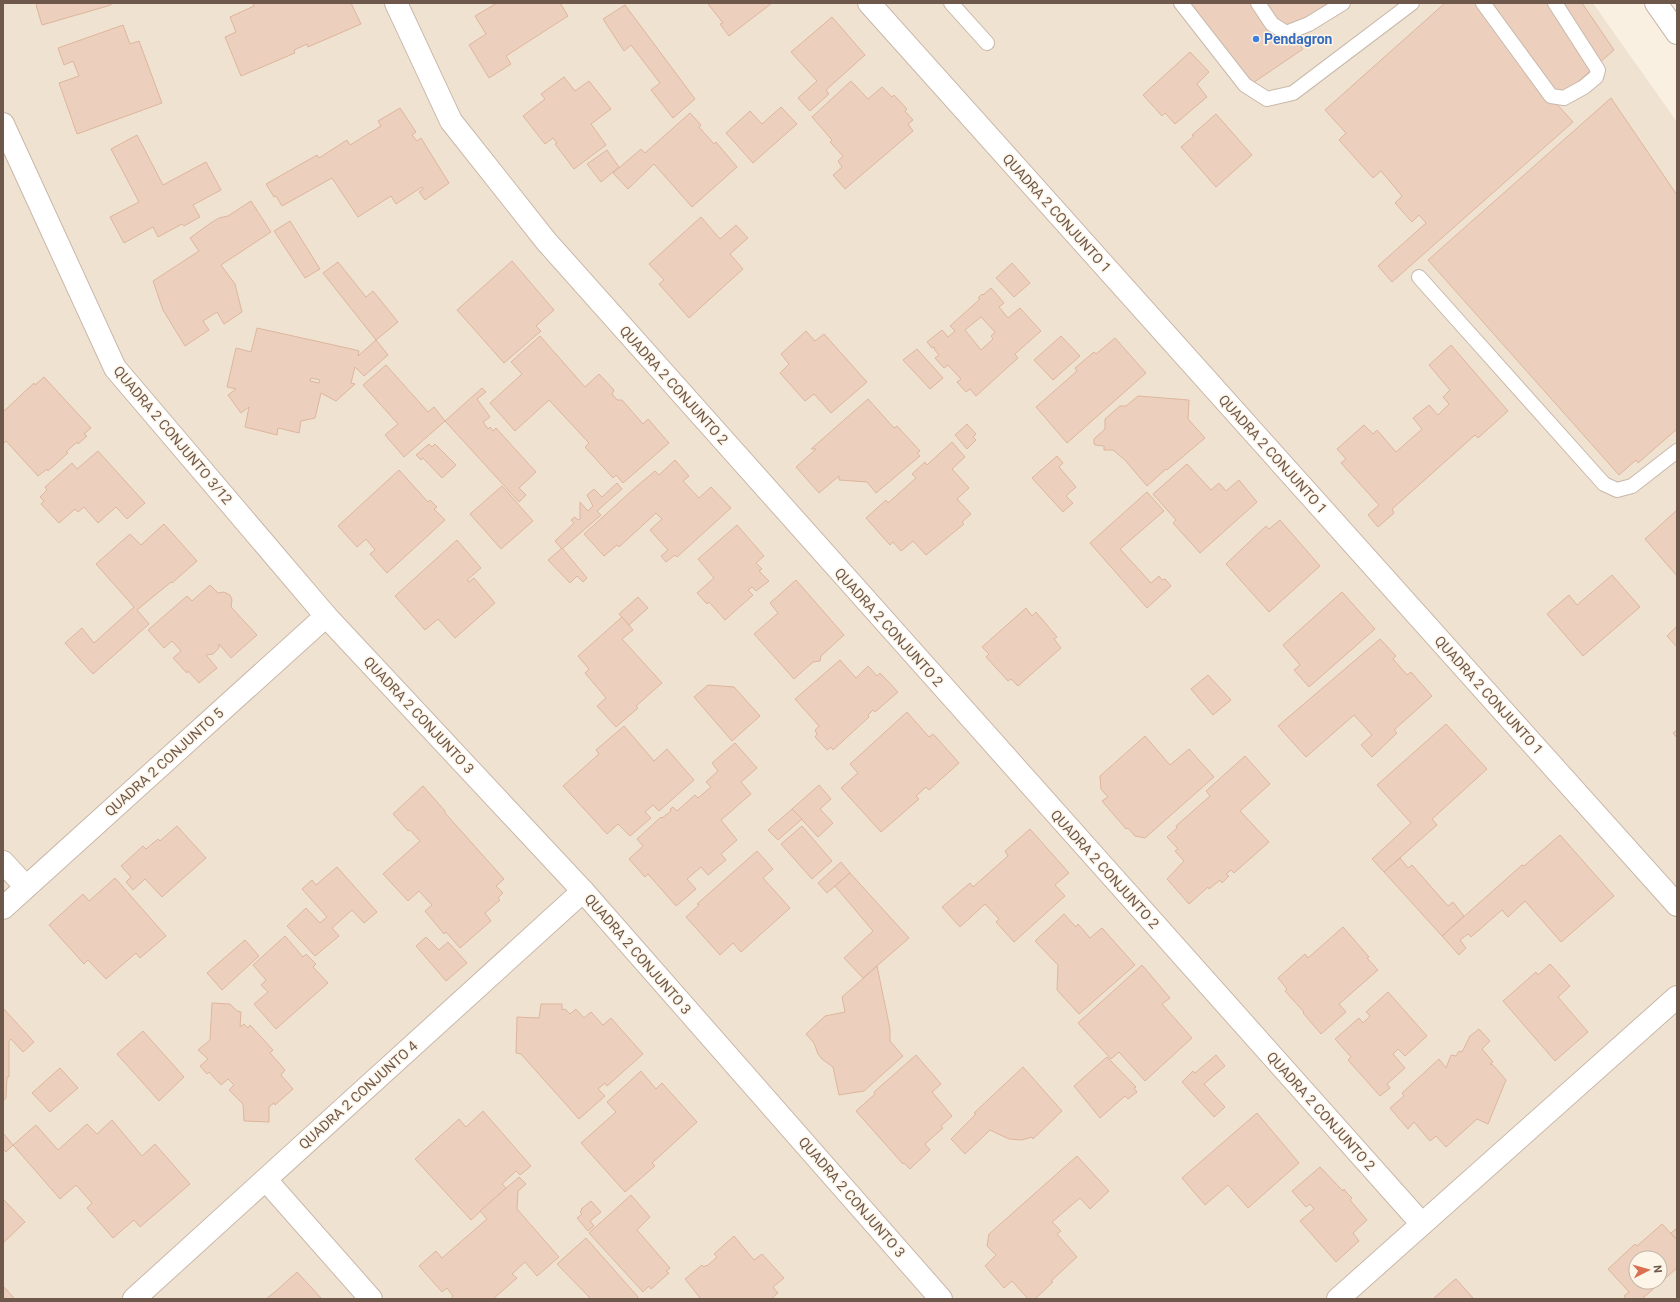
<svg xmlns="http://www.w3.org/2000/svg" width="1680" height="1302" viewBox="0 0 1680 1302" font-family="Roboto,sans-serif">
  <rect width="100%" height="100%" fill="#faf0e2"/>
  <path fill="#f0e2d1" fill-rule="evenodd" d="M3 3H1593L1677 122V1299H3ZM1636 1258H1660V1282H1636Z"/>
  <g fill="#eccfbc" stroke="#ddb69e" fill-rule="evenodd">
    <polygon points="38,3 111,3 111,5 42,25 36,5"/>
    <polygon points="252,3 351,3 361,24 308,47 307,44 294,50 295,53 241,76 225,37 236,32 230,17 254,6"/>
    <polygon points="497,3 560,3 568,16 506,56 511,64 489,78 469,45 486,34 475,16"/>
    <polygon points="710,3 772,3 729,36 720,24 723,23 708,4"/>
    <polygon points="1190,3 1329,3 1289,29 1303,49 1247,87"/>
    <polygon points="1445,3 1582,3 1614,50 1555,102 1573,122 1392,282 1378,266 1426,223 1419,215 1412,222 1395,203 1402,196 1381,171 1373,178 1339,140 1346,133 1325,110"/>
    <polygon points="625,5 695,99 673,118 651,90 660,83 631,45 624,51 603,19"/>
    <polygon points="832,17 865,55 826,90 829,94 810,111 798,98 817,81 791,52"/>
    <polygon points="123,25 130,44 139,41 162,103 77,134 59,83 79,76 73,61 64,65 58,48"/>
    <polygon points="1190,52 1209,72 1197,84 1207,97 1175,124 1165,113 1162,116 1143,95"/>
    <polygon points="564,77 575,91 589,81 611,109 591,124 606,145 574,169 555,144 557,143 553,138 545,144 523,116 545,99 541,94"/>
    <polygon points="851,81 868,99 882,87 892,97 894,95 907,109 905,111 913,120 908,124 913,131 845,189 833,175 842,167 838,161 843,156 830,142 832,140 812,117"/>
    <polygon points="1611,98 1677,195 1677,429 1638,463 1636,460 1619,475 1428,260"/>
    <polygon points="781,107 797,124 753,163 726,133 750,111 762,124"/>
    <polygon points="400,108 416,132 412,135 417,141 421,138 449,183 425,200 419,192 423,189 422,187 396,204 391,196 358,217 332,178 282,206 276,196 274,197 266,184 317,155 319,158 347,140 350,145 381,126 378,121"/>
    <polygon points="690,113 701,125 699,127 714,144 716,142 737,167 692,207 654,164 628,189 613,173 641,149 645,153"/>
    <polygon points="1216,114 1252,155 1216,187 1181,147 1194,136 1192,135"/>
    <polygon points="137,135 163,185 206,162 221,190 193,205 200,217 184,226 182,224 158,237 153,227 124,243 110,217 139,202 111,149"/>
    <polygon points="607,150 619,167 601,182 587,164"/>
    <polygon points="251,201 271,232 221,265 235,284 242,312 224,324 217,312 203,321 209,330 185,346 163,310 153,281 199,251 190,238 212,222 219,218 228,216"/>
    <polygon points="701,217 720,239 736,225 748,238 730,254 743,269 689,318 659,284 664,280 649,264"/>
    <polygon points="290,221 320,269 305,278 274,231"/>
    <polygon points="512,261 554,310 536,326 541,331 504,363 457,310"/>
    <polygon points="338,262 366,297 373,291 398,322 376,340 323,273"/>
    <polygon points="1012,263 1030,283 1014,297 996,278"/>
    <path d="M991 288 1004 303 999 307 1008 318 1020 308 1041 331 1015 354 1018 358 976 396 970 389 966 392 957 382 961 379 948 365 944 368 935 358 939 355 934 349 935 348 934 347 932 348 927 342 942 330 948 337 955 331 950 326 980 299 978 298 982 294 983 295ZM981 317 995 332 991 336 993 339 981 350 965 330Z"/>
    <path d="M257 328 356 350 359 351 358 356 376 340 388 355 364 376 355 367 351 383 355 384 336 401 321 393 315 418 301 421 299 433 278 428 277 435 245 427 249 407 241 413 228 395 236 389 227 387 236 348 251 352ZM311 378 320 380 319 383 310 381Z"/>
    <polygon points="806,331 815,341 824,334 867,382 831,413 814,394 805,401 780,373 789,364 781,354"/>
    <polygon points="540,336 585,387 599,374 614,390 612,394 617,400 622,400 643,424 648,419 669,443 623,483 616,475 613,478 585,447 589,443 549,400 515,431 490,403 522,374 511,362"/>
    <polygon points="1061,336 1080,356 1053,380 1034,360"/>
    <polygon points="1115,338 1146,373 1067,443 1036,407 1077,371 1075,368 1094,352 1096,354"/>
    <polygon points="1451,345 1508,411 1478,438 1475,435 1392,509 1394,513 1378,527 1368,515 1379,505 1341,463 1346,459 1337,449 1364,425 1373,434 1377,430 1396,452 1422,429 1413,418 1429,405 1438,415 1449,404 1443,397 1450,390 1429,365"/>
    <polygon points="917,349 943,378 930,389 903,360"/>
    <polygon points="386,365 428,412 434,407 445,421 404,457 385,435 398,424 363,385"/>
    <polygon points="44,377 91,428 84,434 87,436 78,444 77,442 66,452 68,453 48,471 47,469 38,476 6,441 3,444 3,412 34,383 35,385"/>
    <polygon points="482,388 486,392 477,399 490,417 483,422 488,429 490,427 493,431 496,428 536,472 519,488 526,495 519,502 445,421"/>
    <polygon points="1138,396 1189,400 1188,419 1205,438 1167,470 1166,469 1147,486 1125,460 1113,450 1104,450 1104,446 1095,445 1094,444 1094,439 1105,429 1105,419 1120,406 1126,406"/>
    <polygon points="868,399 894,428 897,426 920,451 917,453 920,456 876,493 867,482 839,480 839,476 819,493 796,467 816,449 811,449"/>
    <polygon points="967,424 976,434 973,437 976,440 967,449 955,435"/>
    <polygon points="952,442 965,457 952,469 969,488 957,499 971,514 962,522 964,524 926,555 913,541 901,551 893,542 890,545 866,518 886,500 888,503 916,478 912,474 925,462 927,465"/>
    <polygon points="429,444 432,447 435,444 456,465 442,478 423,458 421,460 416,455"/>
    <polygon points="98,451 145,503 127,519 116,507 98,523 84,507 78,512 75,509 59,523 41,504 44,501 40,497 47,490 45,487 72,463 77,469"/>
    <polygon points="1057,456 1063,463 1059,467 1076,487 1066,496 1073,503 1063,512 1032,478"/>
    <polygon points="675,460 689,476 683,481 699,498 711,487 731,508 677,557 675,555 666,562 661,556 668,550 650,530 662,519 656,513 619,547 617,545 604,556 584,534 637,486 655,471 659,475"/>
    <polygon points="1187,464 1211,490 1219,483 1226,491 1239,480 1257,502 1200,553 1173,523 1176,520 1153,494"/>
    <polygon points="399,470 428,502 430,500 437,507 434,509 445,520 387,573 370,554 375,550 366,539 357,547 338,526"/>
    <polygon points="617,483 622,489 597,511 601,515 562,549 555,541 574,523 571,520 575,517 578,520 580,519 580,502 588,511 593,506 587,495 594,489 602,497"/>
    <polygon points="502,486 533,521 501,549 470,514"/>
    <polygon points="1147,492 1164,511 1120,549 1151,583 1159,576 1162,580 1165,579 1171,586 1147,608 1090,543"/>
    <polygon points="1677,510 1677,576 1645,539"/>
    <polygon points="1280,520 1320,566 1269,612 1226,564 1266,526 1269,529"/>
    <polygon points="164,524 197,561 172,583 171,582 137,610 149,624 93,674 65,643 82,628 94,643 134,607 96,564 130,534 141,545"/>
    <polygon points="737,525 764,556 756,563 762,569 759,571 769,581 756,591 752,587 748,590 753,595 725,620 709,602 707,604 697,593 714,578 698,559"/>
    <polygon points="457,540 481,568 467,580 469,582 474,578 495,603 455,638 438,619 425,630 395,596"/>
    <polygon points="562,548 587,578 583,582 577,576 570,583 548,560"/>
    <polygon points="1612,575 1640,607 1583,656 1547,614 1569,595 1577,605"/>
    <polygon points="796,580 844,635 821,656 820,661 813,662 794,679 754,634 778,613 770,603"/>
    <polygon points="210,585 218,593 224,592 230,595 232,600 231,607 257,635 231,658 219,644 219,648 213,654 206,655 217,668 199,683 188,671 187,673 173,658 181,651 172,641 164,648 148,630 187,596 192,601"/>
    <polygon points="1342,592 1375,629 1309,687 1294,670 1300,665 1283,645"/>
    <polygon points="638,597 648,608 629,625 619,614"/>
    <polygon points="1026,608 1032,616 1036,612 1057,637 1054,639 1061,648 1018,686 1011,679 1008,681 986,657 989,654 982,647"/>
    <polygon points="622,617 633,630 622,639 662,683 636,706 638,708 616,727 597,706 606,698 585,673 589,669 578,656"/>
    <polygon points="1677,626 1677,647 1667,636"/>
    <polygon points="1380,639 1396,656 1393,659 1407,675 1411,672 1432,696 1394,730 1397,733 1372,757 1361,745 1372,735 1354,715 1306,757 1278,726"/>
    <polygon points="840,660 856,678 868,666 877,676 880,673 898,692 875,712 873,710 868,715 869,717 833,750 831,747 827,750 815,737 817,734 815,730 819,726 795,699"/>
    <polygon points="1208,675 1231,700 1213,715 1191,689"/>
    <polygon points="708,685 734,687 760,716 732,741 694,697"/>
    <polygon points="907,712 929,737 933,734 936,737 959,763 929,790 926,787 916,796 919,799 881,832 841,788 858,773 850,764"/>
    <polygon points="1446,724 1487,769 1432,819 1437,825 1384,872 1372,859 1411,823 1377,785"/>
    <polygon points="624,726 654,761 667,749 694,780 659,811 653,805 645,812 651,818 630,836 618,824 607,834 563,786 599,754 596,750"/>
    <polygon points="1677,730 1677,738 1673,733"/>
    <polygon points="1145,736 1170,765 1189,749 1214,777 1145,838 1135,836 1128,828 1126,829 1102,801 1108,797 1101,789 1100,776"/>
    <polygon points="735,743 757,768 741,782 751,794 721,820 737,840 721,854 726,860 708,875 701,867 687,879 696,889 676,906 648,874 645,877 629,859 643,846 637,839 661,817 662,818 671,811 670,809 673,807 677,811 695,795 698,798 711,787 706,782 718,771 712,763"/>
    <polygon points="1245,756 1270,784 1240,811 1269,842 1234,873 1231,870 1226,874 1229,876 1222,883 1220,880 1209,889 1208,887 1189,904 1167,879 1184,861 1175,851 1178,849 1167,837 1177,828 1176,826 1210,796 1206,791"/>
    <polygon points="819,785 831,799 820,809 833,823 818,837 792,809"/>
    <polygon points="423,786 445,811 445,813 504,879 496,886 503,893 498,898 500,900 485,913 491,921 460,948 446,932 444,934 425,911 432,905 419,891 408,901 383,874 420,841 410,830 408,831 393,814"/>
    <polygon points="792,809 802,819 778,840 768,830"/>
    <polygon points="177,826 206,858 162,897 145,879 133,890 126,882 131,877 121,866 143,846 146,849 158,839 160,841"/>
    <polygon points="802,826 832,861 812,879 781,844"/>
    <polygon points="1030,829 1069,873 1055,885 1065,896 1014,942 996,922 999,919 985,904 960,927 942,907 970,883 973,887 1008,856 1005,851"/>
    <polygon points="1560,835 1614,896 1561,942 1525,901 1508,917 1502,910 1471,937 1468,934 1460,940 1466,948 1459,955 1442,936 1522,865 1524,866"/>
    <polygon points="757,851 773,869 763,878 790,908 741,952 733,943 720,955 686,917 699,905 697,904"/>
    <polygon points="1400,858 1408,868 1412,865 1448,906 1453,902 1464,916 1442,936 1384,872"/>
    <polygon points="841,862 850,873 827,893 818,883"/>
    <polygon points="337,867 377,912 364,923 352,910 332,928 339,936 315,956 287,926 306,908 320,923 327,917 302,889 312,880 316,885"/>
    <polygon points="850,873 909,938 863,978 844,958 873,931 835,886"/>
    <polygon points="115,878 166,936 140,958 136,953 106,979 88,960 84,964 49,925 83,894 89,901"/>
    <polygon points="1064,914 1076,927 1078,924 1090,938 1102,928 1135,965 1079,1014 1057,990 1058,965 1035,941"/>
    <polygon points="1343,927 1369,957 1367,958 1378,970 1339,1004 1346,1012 1321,1034 1303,1013 1304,1012 1285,991 1287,989 1278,978 1305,954 1308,958"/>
    <polygon points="285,936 303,957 306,954 316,964 313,967 328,983 276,1029 254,1004 268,992 261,985 266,980 253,965"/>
    <polygon points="426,937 439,950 448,942 467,963 446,981 416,946"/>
    <polygon points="245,940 259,956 222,990 207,973"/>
    <polygon points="1550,964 1570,986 1558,997 1588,1032 1555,1061 1503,1001 1536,972 1538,975"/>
    <polygon points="1142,965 1170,998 1162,1004 1192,1038 1145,1081 1119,1052 1111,1059 1078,1023"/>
    <polygon points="877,966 890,1029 890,1041 903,1056 864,1091 839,1095 833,1067 822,1059 818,1054 814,1043 806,1034 825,1016 845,1012 842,997"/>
    <polygon points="1388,992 1427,1036 1405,1056 1398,1049 1393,1054 1405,1068 1387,1084 1390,1088 1380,1096 1348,1060 1351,1057 1335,1039 1359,1018 1363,1023 1370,1016 1366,1012"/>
    <polygon points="212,1003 230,1004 237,1011 241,1012 240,1027 244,1024 248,1028 250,1025 273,1050 270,1053 285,1070 281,1075 293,1089 275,1105 274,1103 269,1107 269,1122 244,1121 243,1104 229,1090 234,1085 228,1079 221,1085 209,1072 207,1074 200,1066 208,1059 198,1050 210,1040"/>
    <polygon points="541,1004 562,1004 562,1010 565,1009 570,1014 576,1009 584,1018 591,1012 603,1025 611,1018 643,1054 607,1086 605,1083 598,1089 605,1096 579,1119 521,1054 516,1053 517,1017 539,1018"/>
    <polygon points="3,1008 34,1042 23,1052 11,1039 9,1041 9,1077 7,1077 6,1098 3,1101"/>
    <polygon points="1479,1029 1490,1041 1482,1049 1493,1062 1490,1064 1493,1065 1506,1080 1488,1124 1477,1119 1446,1147 1436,1136 1430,1141 1414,1122 1408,1129 1390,1108 1404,1096 1402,1093 1439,1059 1446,1068 1451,1055 1456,1056 1459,1051 1462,1052 1470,1036"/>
    <polygon points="143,1031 184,1077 159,1101 117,1054"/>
    <polygon points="916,1055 941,1084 932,1092 952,1116 941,1126 943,1128 925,1144 930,1150 910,1169 904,1163 903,1164 856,1111 875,1094 874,1092"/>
    <polygon points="1216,1055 1225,1066 1204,1084 1225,1107 1214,1117 1182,1082 1193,1071 1195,1073"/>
    <polygon points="1107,1057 1136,1087 1134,1088 1137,1092 1128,1099 1125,1096 1100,1118 1074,1086"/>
    <polygon points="1023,1067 1062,1111 1033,1139 1032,1137 1022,1140 1009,1139 990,1130 965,1154 951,1139 976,1114 974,1113"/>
    <polygon points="60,1068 78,1088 50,1112 32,1093"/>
    <polygon points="641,1071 656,1089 662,1083 697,1122 652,1163 655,1166 625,1192 581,1143 616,1112 607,1102"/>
    <polygon points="483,1111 531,1166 520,1175 516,1171 502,1184 506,1188 471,1220 415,1159 459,1119 466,1127"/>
    <polygon points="1257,1113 1299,1163 1248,1208 1228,1185 1205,1205 1182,1178"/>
    <polygon points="112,1120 142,1156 155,1144 190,1184 140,1227 134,1220 113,1238 87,1208 92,1203 76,1185 60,1199 13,1145 36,1125 58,1150 87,1124 97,1134"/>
    <polygon points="3,1133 13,1145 6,1152 3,1149"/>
    <polygon points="1077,1156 1109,1191 1090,1209 1080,1198 1052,1222 1061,1231 1057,1234 1077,1257 1051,1281 1053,1282 1035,1299 1028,1299 1012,1281 1004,1288 985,1266 996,1255 987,1246 989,1234"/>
    <polygon points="1320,1167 1343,1191 1344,1189 1347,1193 1352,1198 1350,1200 1367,1220 1353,1233 1359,1241 1336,1262 1300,1221 1314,1209 1310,1204 1306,1207 1292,1191"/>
    <polygon points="519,1177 526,1184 518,1191 517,1209 559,1257 537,1276 525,1262 512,1274 517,1278 493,1299 450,1299 453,1296 447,1288 442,1292 419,1266 436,1251 442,1258 487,1219 480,1211"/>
    <polygon points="631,1195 650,1217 637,1230 670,1268 666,1271 669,1273 651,1289 649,1286 643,1292 589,1233"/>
    <polygon points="3,1199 25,1222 3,1243"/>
    <polygon points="591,1201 601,1212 590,1221 594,1226 588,1231 577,1218 582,1214 580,1212 582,1210 581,1209"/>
    <path d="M1662 1224 1677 1240V1268L1642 1299H1626L1624 1296 1629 1292 1608 1269 1635 1244 1637 1246ZM1636 1258H1660V1282H1636Z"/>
    <polygon points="1677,1228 1677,1240 1671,1233"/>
    <polygon points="734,1236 754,1260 762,1254 784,1278 773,1287 778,1293 771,1299 701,1299 685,1279 702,1265 704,1267 706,1265 707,1266 717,1257 714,1254"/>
    <polygon points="586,1238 638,1297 636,1299 591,1299 557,1264"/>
    <polygon points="297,1272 322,1299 266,1299 276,1291"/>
    <polygon points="1456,1279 1474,1299 1433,1299 1453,1281"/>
    <polygon points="3,1286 15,1299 3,1299"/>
  </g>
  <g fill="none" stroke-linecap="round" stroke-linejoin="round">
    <g stroke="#c9b8aa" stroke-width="16">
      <g id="service">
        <polyline points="951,3 987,43"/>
        <polyline points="1181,3 1245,85 1267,99 1293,93 1412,3"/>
        <polyline points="1258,3 1272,24 1286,33 1309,24 1343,3"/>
        <polyline points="1483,3 1551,96 1564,98 1584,87 1596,77 1598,70 1555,3"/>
        <polyline points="1419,277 1604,484 1617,490 1632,486 1677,451"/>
      </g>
    </g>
    <g stroke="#c9b8aa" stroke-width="24">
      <g id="minor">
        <polyline points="396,3 451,121 546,241 1422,1224"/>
        <polyline points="869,3 1677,905"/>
        <polyline points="3,124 115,368 326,616 583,891 941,1299"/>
        <polyline points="3,862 26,887"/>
        <polyline points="3,908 326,616"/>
        <polyline points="266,1180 371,1299"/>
        <polyline points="134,1299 583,891"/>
        <polyline points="1338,1299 1677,997"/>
      </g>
    </g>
    <g stroke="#c9b8aa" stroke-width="24">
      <polyline id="tertiary" points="1656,3 1677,33"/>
    </g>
    <use href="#service" stroke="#fff" stroke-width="14"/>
    <use href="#minor" stroke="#fff" stroke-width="22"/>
    <use href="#tertiary" stroke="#fff" stroke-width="22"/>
  </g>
  <circle fill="#3f7fe0" stroke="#fdf5e8" stroke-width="1.5" cx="1256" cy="39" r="4"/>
  <g text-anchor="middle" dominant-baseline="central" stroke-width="3" stroke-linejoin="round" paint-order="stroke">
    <g font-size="14" font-weight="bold" fill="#366cbe" stroke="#fdf5e8" text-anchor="start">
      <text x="1264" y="39">Pendagron</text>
    </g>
    <g font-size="14" fill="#6e584b" stroke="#fdf5e8">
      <text transform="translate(1057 213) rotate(48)">QUADRA 2 CONJUNTO 1</text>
      <text transform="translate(674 385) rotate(48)">QUADRA 2 CONJUNTO 2</text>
      <text transform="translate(173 435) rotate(50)">QUADRA 2 CONJUNTO 3/12</text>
      <text transform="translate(1273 454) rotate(48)">QUADRA 2 CONJUNTO 1</text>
      <text transform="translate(889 627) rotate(48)">QUADRA 2 CONJUNTO 2</text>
      <text transform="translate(1489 695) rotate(48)">QUADRA 2 CONJUNTO 1</text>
      <text transform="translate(419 715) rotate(47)">QUADRA 2 CONJUNTO 3</text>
      <text transform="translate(164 762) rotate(-42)">QUADRA 2 CONJUNTO 5</text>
      <text transform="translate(1105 869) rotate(48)">QUADRA 2 CONJUNTO 2</text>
      <text transform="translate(638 954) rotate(49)">QUADRA 2 CONJUNTO 3</text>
      <text transform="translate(358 1095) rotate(-42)">QUADRA 2 CONJUNTO 4</text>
      <text transform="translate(1321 1111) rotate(48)">QUADRA 2 CONJUNTO 2</text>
      <text transform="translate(852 1197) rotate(49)">QUADRA 2 CONJUNTO 3</text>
    </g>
  </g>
  <rect width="1680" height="1302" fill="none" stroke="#6e584b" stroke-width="8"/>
  <g transform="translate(1648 1270) rotate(84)"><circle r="19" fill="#fdf5e8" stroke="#c4b6a9"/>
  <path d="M0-3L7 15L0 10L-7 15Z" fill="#d97052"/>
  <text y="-6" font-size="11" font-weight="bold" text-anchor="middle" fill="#6e584b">N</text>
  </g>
</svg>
